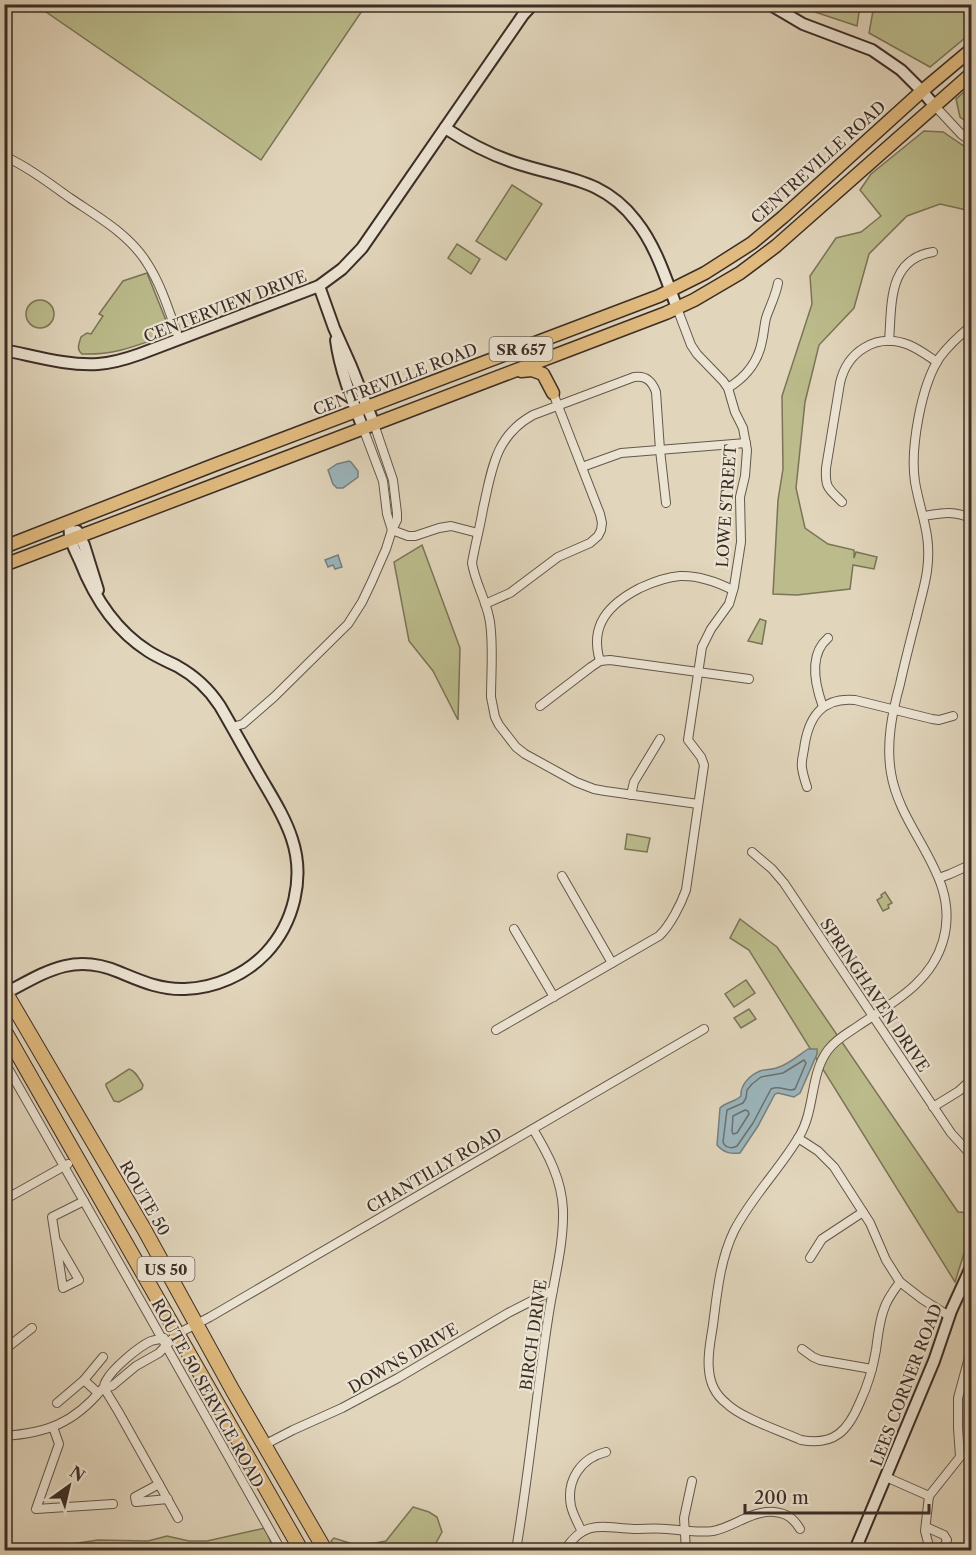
<svg xmlns="http://www.w3.org/2000/svg" width="976" height="1555" viewBox="0 0 976 1555" font-family="'Libre Caslon Text',serif">
  <rect width="100%" height="100%" fill="#e1d5bb"/>
  <filter id="stains"><feTurbulence type="fractalNoise" baseFrequency=".00333" numOctaves="4"/><feColorMatrix values="0 0 0 0 .2 0 0 0 0 .09 0 0 0 0 .02 0 0 0 .5 -.17"/></filter>
  <radialGradient id="worn" r=".72"><stop offset=".6" stop-color="#630" stop-opacity="0"/><stop offset="1" stop-color="#630" stop-opacity=".3"/></radialGradient>
  <g fill="#bbbb8b" stroke="#7b7458" stroke-width="1.5">
    <polygon points="36,5 366,5 261,160"/>
    <polygon points="795,5 860,5 857,26 797,6"/>
    <polygon points="874,5 971,5 971,33 930,67 869,33"/>
    <polygon points="971,86 971,125 960,117 956,99"/>
    <polygon points="924,131 943,132 971,151 971,211 940,204 907,216 869,254 854,308 819,345 805,402 796,488 805,528 828,544 854,550 854,558 856,552 877,557 874,569 853,565 850,589 797,595 773,594 778,500 783,469 782,396 812,304 810,276 836,238 861,232 881,216 860,190 871,174"/>
    <polygon points="512,185 542,204 506,260 476,241"/>
    <polygon points="457,244 480,259 471,274 448,258"/>
    <path d="M147 273 167 323C168 329 166 332 161 337 133 347 113 355 82 354 76 349 79 344 81 337L87 333 91 334 103 316 99 314 123 281Z"/>
    <circle cx="40" cy="314" r="14"/>
    <polygon points="422,545 460,648 458,720 433,671 409,641 394,562"/>
    <polygon points="760,619 766,621 762,644 748,641"/>
    <polygon points="627,834 650,838 647,852 625,849"/>
    <polygon points="885,892 892,903 888,905 889,908 883,911 877,900 882,897 881,895"/>
    <polygon points="740,919 777,947 958,1212 971,1213 971,1231 955,1282 749,950 730,938"/>
    <polygon points="746,980 755,993 734,1007 725,994"/>
    <polygon points="749,1009 756,1019 741,1028 734,1018"/>
    <path d="M129 1069C136 1071 139 1079 143 1085L142 1089 119 1102 114 1101 106 1086V1084Z"/>
    <polygon points="413,1507 429,1512 437,1517 442,1532 432,1550 338,1550 331,1541 334,1538 359,1546 386,1541"/>
    <polygon points="265,1528 274,1550 31,1550 98,1540 148,1541 167,1536 189,1541 207,1541"/>
  </g>
  <g fill="#9bb5bc" stroke="#757f80" stroke-width="1.5">
    <polygon points="349,461 351,462 358,471 358,477 343,488 337,488 333,484 328,470 337,464"/>
    <polygon points="338,555 342,567 335,569 333,565 328,567 325,560"/>
    <path d="M808 1049H817V1054L800 1093 794 1097 778 1093 775 1094 758 1126 740 1153C730 1154 724 1153 717 1145L720 1108C726 1102 735 1102 741 1096 740 1085 750 1075 760 1071 766 1069 773 1070 779 1067 789 1064 799 1055 808 1049Z"/>
  </g>
  <g fill="none" stroke-linecap="round" stroke-linejoin="round">
    <g stroke="#6b7171" stroke-width="1.5">
      <path d="M804 1060 806 1063 795 1089C787 1093 780 1084 771 1089L753 1123 737 1146C732 1149 725 1148 723 1142L727 1110 743 1103 746 1098 747 1090 752 1084 761 1077 783 1073Z"/>
      <polygon points="745,1110 748,1111 749,1114 737,1133 733,1134 732,1131 733,1116"/>
    </g>
    <g stroke="#64574b" stroke-width="10">
      <g id="street">
        <polyline points="934,105 962,135 972,142"/>
        <path d="M4 156C28 167 49 183 70 198 98 217 129 234 147 263 162 286 170 314 179 339"/>
        <path d="M889 341C892 306 887 259 933 252"/>
        <path d="M728 388C746 377 758 363 762 341 764 333 764 326 766 318 770 306 776 295 778 283"/>
        <polyline points="363,428 383,481 387,514 392,530"/>
        <polyline points="582,467 621,453 746,443"/>
        <path d="M842 502C828 488 825 488 826 468L840 383C847 352 876 332 909 345 919 349 928 356 937 362"/>
        <path d="M666 503 660 450 656 392C652 381 646 375 634 377L533 415C495 436 492 469 483 509 480 527 475 545 472 563 475 582 485 598 489 617 494 638 491 674 491 697L495 717 499 725 516 747 525 754 576 782 594 789 605 791 698 804"/>
        <path d="M924 516C941 513 955 510 972 519"/>
        <polyline points="392,530 408,536 415,536 439,528 451,526 478,533"/>
        <polyline points="485,604 510,593 558,557 590,543 598,536 601,530 602,523 600,514 553,393"/>
        <path d="M600 661C589 625 609 604 640 588 653 582 666 577 680 576 699 575 717 582 733 590"/>
        <polyline points="540,706 591,667 600,661 610,660 749,679"/>
        <path d="M823 707C815 685 808 655 828 638"/>
        <polyline points="232,727 243,724 274,697 348,624 362,602 372,581 386,549 392,530 397,520 397,513 393,480 374,424"/>
        <path d="M807 787C805 781 803 775 802 768 801 762 803 755 804 749 808 718 821 697 855 700L932 719 939 720 953 716"/>
        <polyline points="631,795 634,782 660,739"/>
        <polyline points="752,852 772,869 784,883 951,1133 972,1156"/>
        <polyline points="562,876 612,963"/>
        <polyline points="939,878 950,874 972,864"/>
        <polyline points="514,929 554,997"/>
        <path d="M496 1030 659 936C670 926 681 904 686 890L704 765 701 757 688 740 702 647 711 629 729 604 734 587 741 542 740 497 745 476 747 450 743 428 735 412 728 388 723 381 697 354 691 345 677 308"/>
        <polyline points="4,1061 147,1312 281,1550"/>
        <polyline points="933,1107 959,1091 972,1079"/>
        <polyline points="798,1138 818,1151 834,1167 870,1223 886,1260 900,1282 922,1299 949,1316"/>
        <polyline points="4,1200 68,1164"/>
        <polyline points="57,1242 79,1280 63,1288 52,1217 84,1201"/>
        <polyline points="810,1258 822,1239 863,1212"/>
        <path d="M900 1282C894 1290 887 1299 884 1309 879 1322 878 1336 876 1350 873 1368 868 1385 860 1402 848 1431 834 1446 801 1440 781 1431 741 1418 726 1403 716 1395 710 1383 709 1370 707 1355 711 1339 713 1325 717 1293 720 1260 734 1231 752 1196 781 1168 800 1135 815 1109 810 1074 828 1050 836 1039 848 1033 858 1026 892 1003 931 983 943 941 962 876 901 834 891 773 886 743 892 713 900 684 905 661 911 638 917 615 920 601 925 586 927 571 932 535 921 516 915 482 910 449 921 385 940 357 949 345 960 335 972 325"/>
        <polyline points="802,1349 813,1357 820,1360 872,1369"/>
        <polyline points="4,1350 32,1328"/>
        <polyline points="84,1380 98,1393"/>
        <polyline points="57,1403 84,1380 103,1357"/>
        <polyline points="53,1427 59,1444 36,1509 113,1504"/>
        <path d="M4 1436C47 1433 74 1423 102 1389 108 1383 101 1389 106 1381 112 1369 138 1347 151 1341 155 1340 160 1339 164 1338"/>
        <polyline points="264,1445 293,1430 342,1408 398,1378 508,1313 553,1290"/>
        <polyline points="886,1477 929,1496"/>
        <polyline points="159,1484 135,1497 136,1502 168,1499"/>
        <polyline points="178,1518 118,1411 104,1388 112,1386 136,1366 159,1353 177,1334 210,1317 704,1029"/>
        <polyline points="926,1527 944,1535 947,1540 944,1547 940,1550"/>
        <path d="M582 1532C578 1523 573 1515 571 1506 566 1480 581 1458 606 1452"/>
        <path d="M516 1550C529 1474 536 1396 548 1319 553 1283 564 1246 563 1210 562 1180 548 1154 533 1129"/>
        <path d="M565 1550C585 1518 604 1528 634 1529 645 1529 656 1528 667 1529 682 1530 698 1533 713 1531 734 1527 752 1510 774 1512 787 1513 794 1519 800 1529"/>
        <polyline points="686,1550 684,1518 692,1481"/>
        <polyline points="930,1550 925,1531 929,1496 960,1457 958,1428 958,1398 968,1361"/>
      </g>
    </g>
    <g stroke="#3b2d26" stroke-width="14">
      <g id="secondary">
        <polyline points="769,4 803,24 872,50 901,70 922,91 934,105"/>
        <path d="M445 128C468 143 493 156 519 164 566 179 604 179 636 221 656 246 666 279 677 308"/>
        <polyline points="319,286 334,328 351,366 374,424"/>
        <path d="M336 340C340 370 352 400 363 428"/>
        <path d="M4 350C35 356 67 366 98 364 113 363 126 359 140 354L319 286 342 269 362 248 523 15 533 4"/>
        <polyline points="77,531 84,545 98,590"/>
        <path d="M4 994C44 973 72 952 119 972 141 981 160 990 185 989 215 988 245 975 266 953 294 923 305 878 292 839 285 817 272 797 261 778 247 754 234 730 220 706 209 689 195 676 177 666 167 661 157 657 148 651 115 630 94 597 80 561 77 554 73 547 71 540 69 534 70 527 69 522"/>
        <polyline points="855,1550 934,1361 951,1311 972,1265"/>
      </g>
    </g>
    <g stroke="#3b2d26" stroke-width="15">
      <g id="primary">
        <polyline points="521,371 532,370 543,374 553,393"/>
        <polyline points="4,547 214,465 659,296 705,273 752,243 783,217 922,91 972,49"/>
        <polyline points="4,565 569,350 666,313 694,300 740,273 776,246 972,73"/>
      </g>
    </g>
    <g stroke="#3b2d26" stroke-width="16">
      <g id="highway">
        <polyline points="4,990 144,1229 233,1391 325,1550"/>
        <polyline points="4,1030 301,1550"/>
      </g>
    </g>
    <use href="#street" stroke="#ece4d3" stroke-width="8"/>
    <use href="#secondary" stroke="#ece4d3" stroke-width="10"/>
    <use href="#primary" stroke="#e0ba7e" stroke-width="12"/>
    <use href="#highway" stroke="#e0ba7e" stroke-width="14"/>
  </g>
  <g text-anchor="middle" dominant-baseline="central" stroke-width="4.5" stroke-linejoin="round" paint-order="stroke">
    <g fill="#ece4d3" stroke="#70645a" stroke-width="1.5">
      <rect x="489.5" y="337" width="63" height="24" rx="4.5"/>
      <rect x="137.5" y="1257" width="57" height="24" rx="4.5"/>
    </g>
    <g font-size="15" font-weight="bold" fill="#3b2d26">
      <text x="521" y="349">SR 657</text>
      <text x="166" y="1269">US 50</text>
    </g>
    <g font-size="16" fill="#3b2d26" stroke="#ece4d3">
      <text transform="translate(818 162) rotate(-42)">CENTREVILLE ROAD</text>
      <text transform="translate(225 306) rotate(-21)">CENTERVIEW DRIVE</text>
      <text transform="translate(395 379) rotate(-21)">CENTREVILLE ROAD</text>
      <text transform="translate(726 506) rotate(-86)">LOWE STREET</text>
      <text transform="translate(875 995) rotate(56)">SPRINGHAVEN DRIVE</text>
      <text transform="translate(434 1170) rotate(-30)">CHANTILLY ROAD</text>
      <text transform="translate(145 1198) rotate(60)">ROUTE 50</text>
      <text transform="translate(533 1335) rotate(-82)">BIRCH DRIVE</text>
      <text transform="translate(403 1358) rotate(-30)">DOWNS DRIVE</text>
      <text transform="translate(906 1385) rotate(-69)">LEES CORNER ROAD</text>
      <text transform="translate(208 1393) rotate(61)">ROUTE 50 SERVICE ROAD</text>
    </g>
  </g>
  <rect width="976" height="1555" fill="none" stroke="#e1d5bb" stroke-width="24"/>
  <rect x="6" y="6" width="964" height="1543" fill="none" stroke="#3b2d26" stroke-width="3"/>
  <rect x="12" y="12" width="952" height="1531" fill="none" stroke="#3b2d26" stroke-width="1.5"/>
  <g transform="translate(69 1486) rotate(34)" stroke="#ece4d3" stroke-width="4.5" paint-order="stroke">
  <path d="M0-4.5L10 22L0 15L-10 22Z" fill="#3b2d26"/>
  <text y="-9" font-size="16" font-weight="bold" text-anchor="middle" fill="#3b2d26">N</text>
  </g>
  <path d="M745 1504v9h184v-9" fill="none" stroke="#3b2d26" stroke-width="3"/>
  <text x="754" y="1504" font-size="18" fill="#3b2d26" stroke="#ece4d3" stroke-width="4.5" paint-order="stroke">200 m</text>
  <rect width="100%" height="100%" filter="url(#stains)"/>
  <rect width="100%" height="100%" fill="url(#worn)"/>
</svg>
